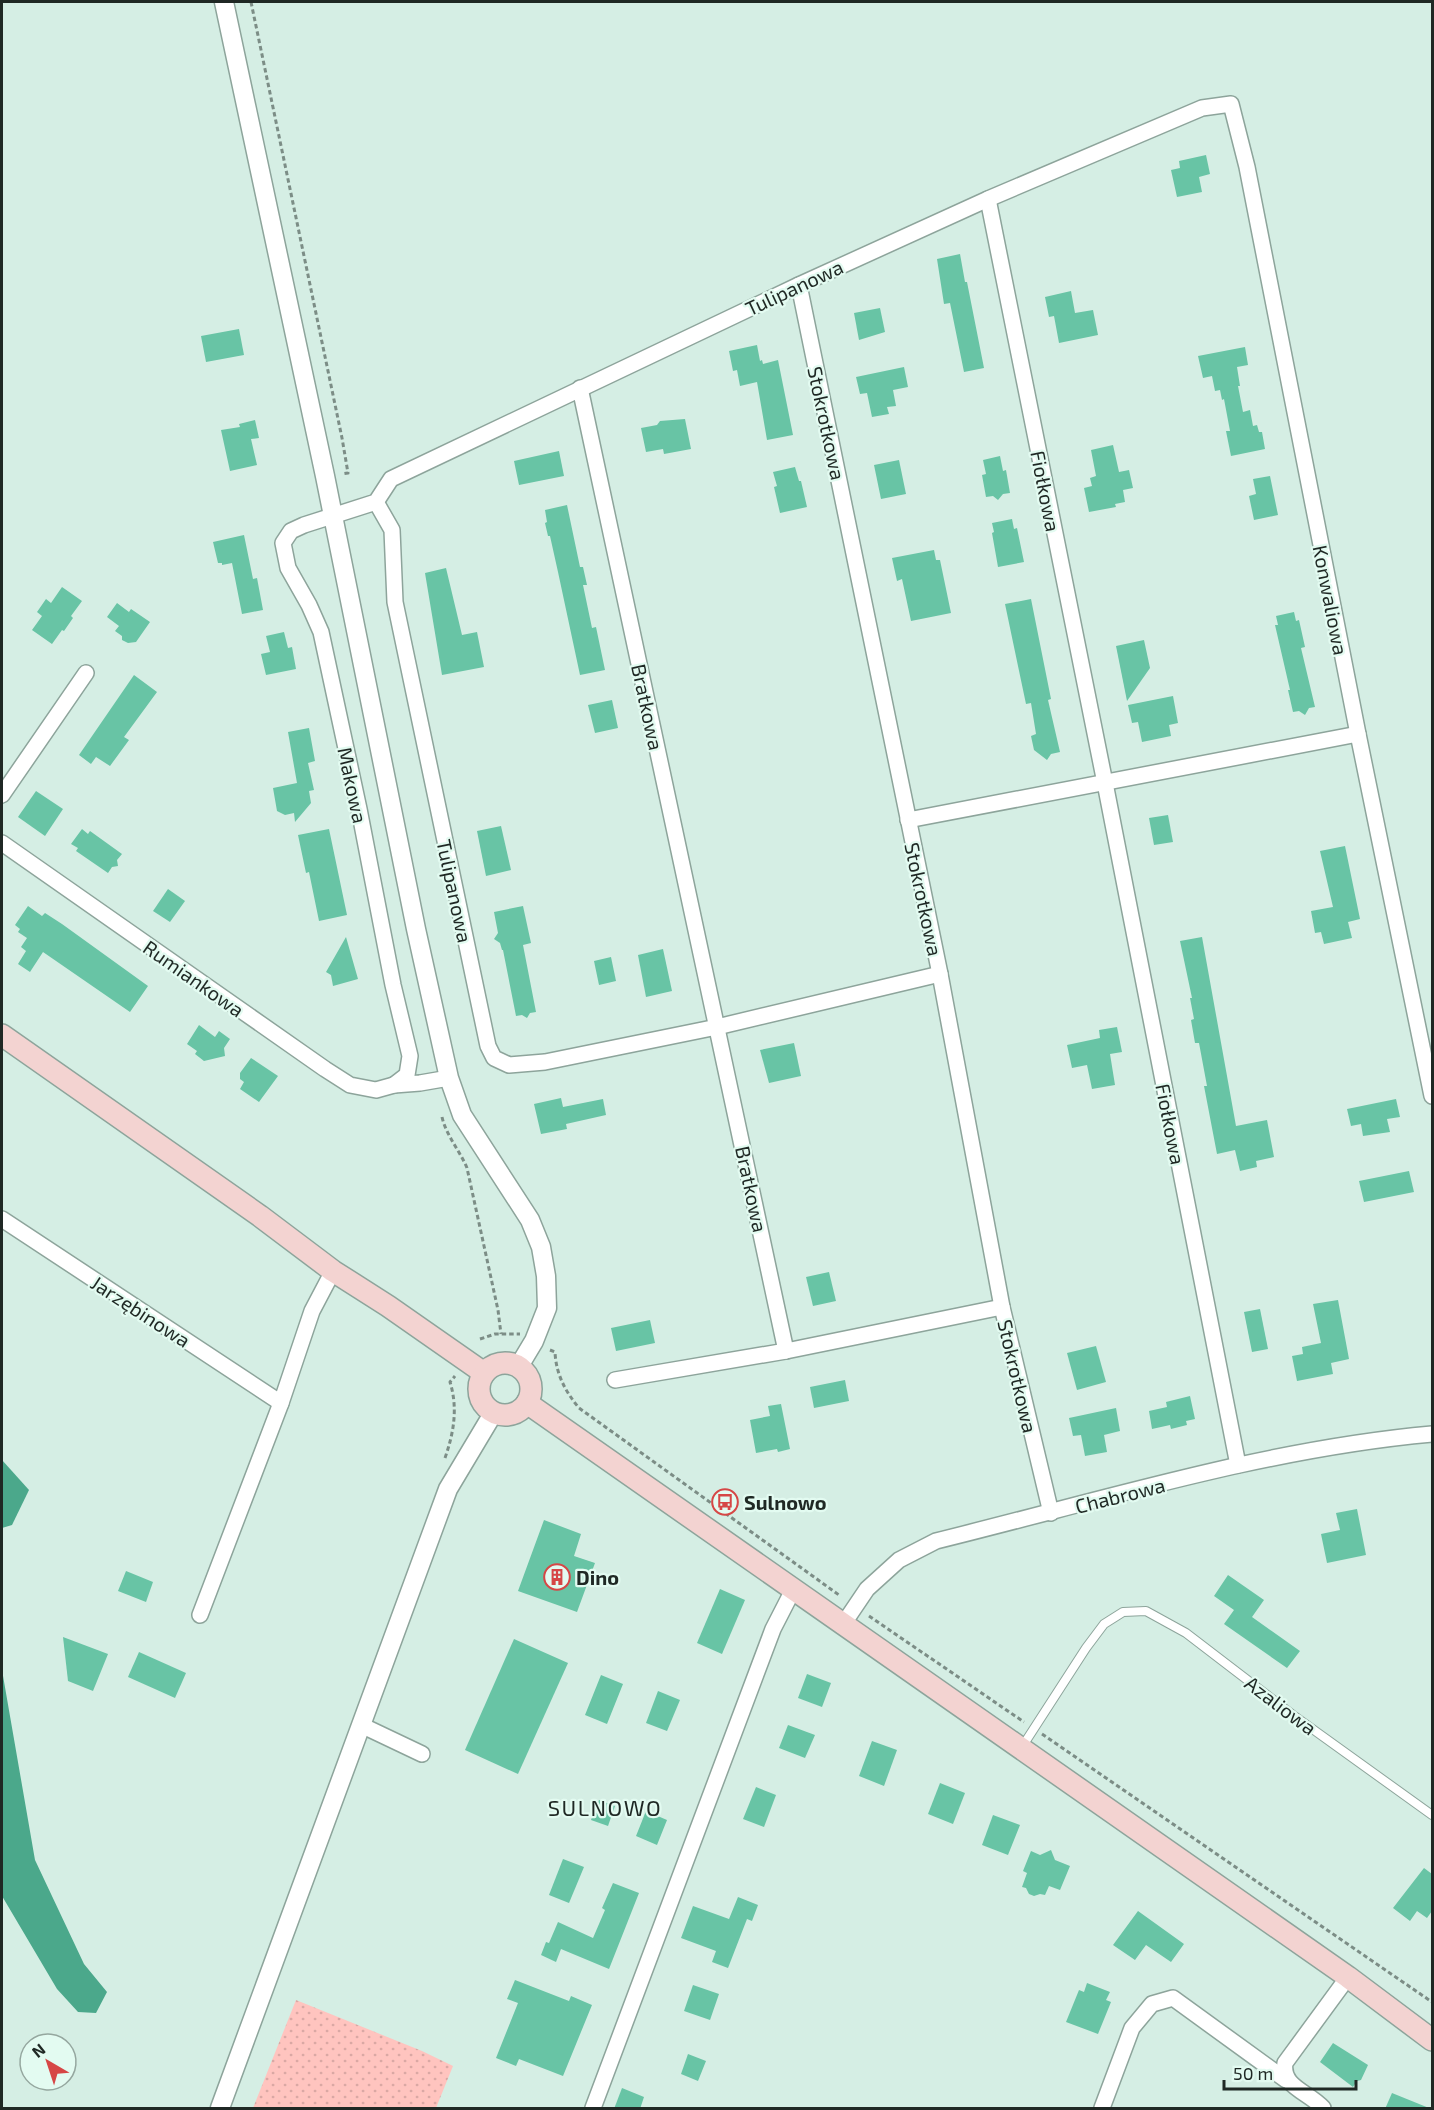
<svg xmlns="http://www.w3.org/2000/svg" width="1434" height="2110" viewBox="0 0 1434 2110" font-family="'Exo 2',sans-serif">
  <defs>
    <pattern id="grass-dots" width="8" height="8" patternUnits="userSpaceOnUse" patternTransform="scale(1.5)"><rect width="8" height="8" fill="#ffc4bf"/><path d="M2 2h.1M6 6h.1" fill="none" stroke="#daa8a4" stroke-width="1.8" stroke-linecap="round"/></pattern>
  </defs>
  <rect width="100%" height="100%" fill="#d5eee4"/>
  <polygon fill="url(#grass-dots)" points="296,2000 422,2051 453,2066 436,2108 253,2108"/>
  <g fill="#4ba88b">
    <polygon points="2,1460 29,1490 12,1525 2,1528"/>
    <polygon points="2,1670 35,1860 84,1964 107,1992 96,2013 78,2012 57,1989 2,1896"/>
  </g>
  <g fill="#68c4a5">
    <polygon points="1206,155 1210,174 1199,177 1202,192 1177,197 1171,170 1180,168 1179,161"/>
    <polygon points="960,254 965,282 967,282 984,368 964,372 950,303 944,304 937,259"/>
    <polygon points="1071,291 1075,313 1093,310 1098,335 1059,343 1054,316 1049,317 1045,297"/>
    <polygon points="880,308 885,332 859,340 854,313"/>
    <polygon points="239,329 244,355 206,362 201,336"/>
    <polygon points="757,345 760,361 762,360 763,364 778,360 793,435 767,440 757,382 740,386 737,370 733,371 729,351"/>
    <polygon points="1245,347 1248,365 1237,367 1240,386 1238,386 1243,412 1250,410 1253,426 1257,425 1259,432 1262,432 1265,449 1231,456 1226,431 1230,431 1224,399 1222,400 1220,390 1215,391 1212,376 1203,378 1198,356"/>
    <polygon points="904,367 908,387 893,390 896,406 887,407 889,414 872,417 867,393 860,394 856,377"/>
    <polygon points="685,419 691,449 664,454 663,449 646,452 641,428 657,425 660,421"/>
    <polygon points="255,420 259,438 251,439 257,465 230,471 221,430 240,427 239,424"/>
    <polygon points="1113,445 1119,472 1129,470 1133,488 1123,490 1125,502 1115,504 1116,507 1089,512 1084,488 1092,486 1090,478 1096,476 1091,450"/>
    <polygon points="559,451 564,476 519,485 514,461"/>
    <polygon points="1000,456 1003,471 1006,470 1010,493 1003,494 998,500 993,496 986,497 982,475 986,474 983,460"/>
    <polygon points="899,460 906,494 881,499 874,465"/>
    <polygon points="795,467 799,481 801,481 807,507 780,513 774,487 777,486 773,472"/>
    <polygon points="1270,476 1278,515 1254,520 1249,496 1256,494 1253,479"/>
    <polygon points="567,505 580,567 583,567 587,585 583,585 592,628 596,627 605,670 580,675 558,572 550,536 548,536 545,523 547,522 545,510"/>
    <polygon points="1012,519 1014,529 1017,528 1024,562 998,567 992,533 994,532 992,523"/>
    <polygon points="244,535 253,579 257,578 263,610 242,614 232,563 222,565 222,563 218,563 213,542"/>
    <polygon points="934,550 936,560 940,560 951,613 911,621 902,579 897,581 892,558"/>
    <polygon points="446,568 462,635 477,632 484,667 442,675 425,573"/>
    <polygon points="62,587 82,601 71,616 73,618 64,631 62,630 52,644 32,630 42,616 37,612 46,599 51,603"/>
    <polygon points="1031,599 1051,699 1048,700 1060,752 1051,754 1047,760 1034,750 1031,736 1036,734 1031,703 1026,704 1005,604"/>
    <polygon points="117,603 129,612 131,609 150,622 136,642 128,643 122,640 122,636 115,631 119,626 107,617"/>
    <polygon points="1294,612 1296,621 1299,620 1305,647 1301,648 1315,707 1309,708 1305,715 1299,711 1293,712 1288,690 1290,690 1275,625 1278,625 1276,616"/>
    <polygon points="284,632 288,648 292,647 296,669 266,675 261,654 270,652 266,636"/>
    <polygon points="1144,640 1150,668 1127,701 1116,646"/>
    <polygon points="134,675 157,692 124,737 129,740 110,766 96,757 91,764 79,755"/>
    <polygon points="1173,696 1178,723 1169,725 1171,736 1142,742 1138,722 1132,723 1128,705"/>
    <polygon points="612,700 618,728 595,733 588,705"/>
    <polygon points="309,728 315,761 308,763 314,790 309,791 311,803 295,822 294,813 285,815 277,811 273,788 297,783 288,732"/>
    <polygon points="36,791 63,809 45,836 18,817"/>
    <polygon points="1168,815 1173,842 1154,845 1149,818"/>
    <polygon points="501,826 511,870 486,876 477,831"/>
    <polygon points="82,829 88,834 90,831 122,854 117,860 118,866 112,867 108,873 76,851 78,848 71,844"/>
    <polygon points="329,829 347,915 319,921 309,872 306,873 298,835"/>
    <polygon points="1345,846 1360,919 1348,922 1352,938 1324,944 1321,932 1315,933 1311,911 1333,907 1320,851"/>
    <polygon points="168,889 185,901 170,922 153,911"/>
    <polygon points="28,906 42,916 45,913 62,924 148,986 130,1012 43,952 30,972 18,964 26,951 21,947 27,938 18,932 20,929 15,925"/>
    <polygon points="523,906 531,943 523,945 536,1012 530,1013 527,1018 522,1015 516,1016 503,950 502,950 500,943 494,939 498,933 494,912"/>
    <polygon points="346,937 358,979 333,986 331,975 326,972"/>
    <polygon points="1202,937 1236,1126 1267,1120 1274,1157 1256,1161 1257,1167 1240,1171 1235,1150 1217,1154 1204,1086 1207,1086 1199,1043 1195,1043 1191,1020 1194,1019 1190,998 1192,998 1180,941"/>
    <polygon points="663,949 672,991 646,997 638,955"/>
    <polygon points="611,957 616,981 599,985 594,961"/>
    <polygon points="199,1025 215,1037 219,1031 230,1039 224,1048 225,1056 204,1061 195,1054 197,1051 187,1044"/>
    <polygon points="1117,1027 1122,1052 1110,1054 1115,1085 1092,1089 1087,1065 1072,1068 1067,1045 1100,1038 1099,1030"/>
    <polygon points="794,1043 801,1076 769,1083 760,1050"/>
    <polygon points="251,1058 278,1076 259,1102 240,1089 244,1082 240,1079 240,1073"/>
    <polygon points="561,1098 563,1107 603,1099 606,1115 566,1124 567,1129 541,1134 534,1104"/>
    <polygon points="1396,1099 1400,1117 1387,1119 1390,1132 1363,1136 1361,1124 1351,1126 1347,1109"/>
    <polygon points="1409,1171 1414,1192 1364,1202 1359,1181"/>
    <polygon points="829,1272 836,1301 813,1306 806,1277"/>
    <polygon points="1338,1300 1349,1359 1331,1363 1333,1374 1297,1381 1292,1356 1303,1354 1302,1347 1321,1343 1313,1304"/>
    <polygon points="1260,1309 1268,1349 1252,1352 1244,1312"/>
    <polygon points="650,1320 655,1343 616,1351 611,1328"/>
    <polygon points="1096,1346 1106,1382 1077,1390 1067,1353"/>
    <polygon points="845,1380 849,1401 814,1408 810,1387"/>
    <polygon points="1190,1396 1195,1419 1186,1421 1187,1425 1171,1429 1170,1425 1152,1429 1149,1411 1167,1407 1166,1402"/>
    <polygon points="781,1404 790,1449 778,1452 777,1449 756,1453 750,1420 770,1416 768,1406"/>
    <polygon points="1116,1408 1120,1431 1104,1435 1107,1452 1085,1456 1081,1435 1073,1436 1069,1418"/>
    <polygon points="1357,1509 1366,1555 1327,1563 1321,1534 1340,1530 1336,1513"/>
    <polygon points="544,1520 581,1534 574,1556 595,1563 577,1612 518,1591"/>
    <polygon points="126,1571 153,1582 146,1602 118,1591"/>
    <polygon points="1228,1575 1264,1600 1252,1617 1300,1651 1287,1668 1224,1624 1234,1610 1214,1596"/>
    <polygon points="720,1589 745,1600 722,1654 697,1643"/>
    <polygon points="63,1637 108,1654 93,1691 68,1681"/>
    <polygon points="514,1639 568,1663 518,1774 465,1750"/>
    <polygon points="139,1652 186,1673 175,1698 128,1677"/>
    <polygon points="807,1674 831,1683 822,1707 798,1698"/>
    <polygon points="601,1675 623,1684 607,1724 585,1715"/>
    <polygon points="658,1691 680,1700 667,1731 646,1723"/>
    <polygon points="788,1725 815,1735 805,1758 779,1748"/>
    <polygon points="872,1741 897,1750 884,1786 859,1776"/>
    <polygon points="940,1783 965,1793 953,1824 928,1814"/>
    <polygon points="756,1787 776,1795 764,1827 743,1819"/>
    <polygon points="599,1800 615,1806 608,1826 591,1820"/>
    <polygon points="646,1811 667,1820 657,1845 636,1836"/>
    <polygon points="993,1815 1020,1825 1008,1855 982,1845"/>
    <polygon points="1051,1850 1055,1860 1070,1866 1060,1890 1049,1886 1045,1895 1040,1894 1034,1896 1029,1894 1026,1888 1022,1887 1027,1873 1023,1871 1031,1851 1040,1855"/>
    <polygon points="563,1859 584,1867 569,1903 549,1895"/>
    <polygon points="1424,1868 1432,1874 1432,1911 1427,1918 1417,1911 1410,1921 1393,1908"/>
    <polygon points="613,1883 639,1893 609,1969 561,1949 556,1962 541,1955 546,1942 549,1943 558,1922 593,1938 605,1910 602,1908"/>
    <polygon points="738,1897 758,1905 752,1921 747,1919 728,1968 712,1962 716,1951 681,1938 693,1906 729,1919"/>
    <polygon points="1138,1911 1184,1944 1171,1962 1146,1945 1135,1960 1113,1945"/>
    <polygon points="515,1980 569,2001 571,1996 592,2005 563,2076 519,2059 516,2066 496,2058 518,2003 507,1999"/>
    <polygon points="1087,1983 1110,1992 1106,2000 1111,2002 1098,2034 1066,2022 1079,1990 1084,1992"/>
    <polygon points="693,1985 719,1994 710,2020 684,2011"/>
    <polygon points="1333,2043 1368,2065 1361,2080 1357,2081 1353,2087 1320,2062"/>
    <polygon points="688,2054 706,2061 698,2081 681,2074"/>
    <polygon points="622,2088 644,2097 640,2109 614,2109"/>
    <polygon points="1392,2093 1429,2108 1429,2109 1385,2109"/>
  </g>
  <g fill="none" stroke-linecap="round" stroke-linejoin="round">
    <g stroke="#8da49b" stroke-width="10">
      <polyline id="service" points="1022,1747 1086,1648 1104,1624 1123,1612 1146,1611 1186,1633 1293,1715 1432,1815"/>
    </g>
    <g stroke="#8da49b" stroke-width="18">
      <g id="minor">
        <polyline points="988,199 1105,783 1238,1465"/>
        <polyline points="799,285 940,974 1002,1307 1051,1513"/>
        <polyline points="580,388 786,1351"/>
        <polyline points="376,502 392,530 395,602 488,1046 494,1058 509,1065 545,1062 717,1027 940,974"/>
        <polyline points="2,795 86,673"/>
        <polyline points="908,820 1358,734"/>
        <polyline points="2,843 325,1069 350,1085 376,1090 394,1085 420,1083 449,1078"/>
        <polyline points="394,1085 407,1075 410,1056 393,985 359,809 321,632 309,605 288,568 283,543 291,531 304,525 376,502 391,479 799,285 988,199 1202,108 1231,104 1247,167 1358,734 1432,1096"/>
        <polyline points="2,1219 281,1403"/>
        <polyline points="615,1380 786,1351 1002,1307"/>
        <polyline points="200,1615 281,1403 312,1311 333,1271"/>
        <path d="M842 1626 867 1589 899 1560 936 1541C1099 1501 1264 1449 1432 1434"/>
        <polyline points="361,1725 422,1754"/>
        <polyline points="593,2108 773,1629 793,1590"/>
        <polyline points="1102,2108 1132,2028 1152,2004 1173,1998 1286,2080"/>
        <path d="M1323 2108C1309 2092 1281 2087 1285 2063L1348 1977"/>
      </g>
    </g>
    <g stroke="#8da49b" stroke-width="21">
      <g id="tertiary">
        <polyline points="224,2 325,476 416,929 449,1078 462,1115 530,1220 541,1247 546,1276 547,1308 534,1341 519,1366"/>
        <polyline points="220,2108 448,1489 494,1412"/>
      </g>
    </g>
    <g stroke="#8da49b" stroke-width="24">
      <g id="secondary">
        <polyline points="2,1035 260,1216 333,1271 388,1306 484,1373"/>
        <circle cx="505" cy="1389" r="26"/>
        <polyline points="527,1403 1348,1977 1432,2040"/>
      </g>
    </g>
    <g stroke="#7c8d86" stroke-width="3" stroke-dasharray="4.5 3" stroke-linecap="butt">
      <polyline points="251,2 342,438 348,473 342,474"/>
      <path d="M442 1117C446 1135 460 1151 467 1168L498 1310 501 1334"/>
      <polyline points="480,1339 495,1334 520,1334"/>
      <path d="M550 1350 555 1352C556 1374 565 1391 579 1408L839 1595"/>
      <path d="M445 1458C454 1432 458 1408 450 1382L455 1376"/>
      <polyline points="869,1616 1024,1722"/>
      <polyline points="1042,1734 1432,2002"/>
    </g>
    <use href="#service" stroke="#fff" stroke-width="8"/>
    <use href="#minor" stroke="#fff" stroke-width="15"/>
    <use href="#tertiary" stroke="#fff" stroke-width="18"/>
    <use href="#secondary" stroke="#f3d3d1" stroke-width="21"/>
  </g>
  <defs>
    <g id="bus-ring" transform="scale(1.35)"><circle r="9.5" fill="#e3fbf1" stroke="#d64746" stroke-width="1.5"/><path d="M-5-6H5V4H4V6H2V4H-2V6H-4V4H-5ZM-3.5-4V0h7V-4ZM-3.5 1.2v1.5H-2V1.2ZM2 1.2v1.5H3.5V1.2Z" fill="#d64746"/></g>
    <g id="building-ring" transform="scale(1.35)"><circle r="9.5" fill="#e3fbf1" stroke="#d64746" stroke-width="1.5"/><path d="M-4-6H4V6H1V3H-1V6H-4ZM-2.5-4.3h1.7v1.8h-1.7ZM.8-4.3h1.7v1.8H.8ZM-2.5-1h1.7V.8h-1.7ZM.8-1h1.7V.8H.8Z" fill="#d64746"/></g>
  </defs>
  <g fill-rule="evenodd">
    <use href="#bus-ring" x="725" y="1502"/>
    <use href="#building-ring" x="557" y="1577"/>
  </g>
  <g text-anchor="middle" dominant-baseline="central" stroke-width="4.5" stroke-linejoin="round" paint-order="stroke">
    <g font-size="20" fill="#1f2824" stroke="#e3fbf1">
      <text transform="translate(794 287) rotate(-25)">Tulipanowa</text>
      <text transform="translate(827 423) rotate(78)">Stokrotkowa</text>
      <text transform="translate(1046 491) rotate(79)">Fiołkowa</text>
      <text transform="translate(1331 600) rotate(79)">Konwaliowa</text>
      <text transform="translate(648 707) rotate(78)">Bratkowa</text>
      <text transform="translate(353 785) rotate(78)">Makowa</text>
      <text transform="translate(455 891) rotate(78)">Tulipanowa</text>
      <text transform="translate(924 899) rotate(78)">Stokrotkowa</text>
      <text transform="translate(194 978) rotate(35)">Rumiankowa</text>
      <text transform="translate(1171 1124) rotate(79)">Fiołkowa</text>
      <text transform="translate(752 1189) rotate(78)">Bratkowa</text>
      <text transform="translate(141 1311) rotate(33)">Jarzębinowa</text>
      <text transform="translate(1018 1376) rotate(77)">Stokrotkowa</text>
      <text transform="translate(1120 1495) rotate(-14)">Chabrowa</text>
      <text transform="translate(1281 1705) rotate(37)">Azaliowa</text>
    </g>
    <g font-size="20" font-weight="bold" fill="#1f2824" stroke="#e3fbf1" text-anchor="start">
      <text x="744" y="1502">Sulnowo</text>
      <text x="576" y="1577">Dino</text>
    </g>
    <g font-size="22" letter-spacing="1.5" fill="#1f2824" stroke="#e3fbf1">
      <text x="605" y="1807">SULNOWO</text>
    </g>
  </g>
  <rect width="1434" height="2110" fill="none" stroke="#1f2824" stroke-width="6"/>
  <g transform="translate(48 2062) rotate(321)"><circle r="28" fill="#e3fbf1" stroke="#95a79f" stroke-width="1.5"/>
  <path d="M0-4.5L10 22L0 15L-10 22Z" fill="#d64746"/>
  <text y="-9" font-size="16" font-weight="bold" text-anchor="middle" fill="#1f2824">N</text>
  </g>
  <path d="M1224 2080v9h132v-9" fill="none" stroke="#1f2824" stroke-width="3"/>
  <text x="1233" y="2080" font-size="18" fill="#1f2824" stroke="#e3fbf1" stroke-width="4.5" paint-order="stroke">50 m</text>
</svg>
